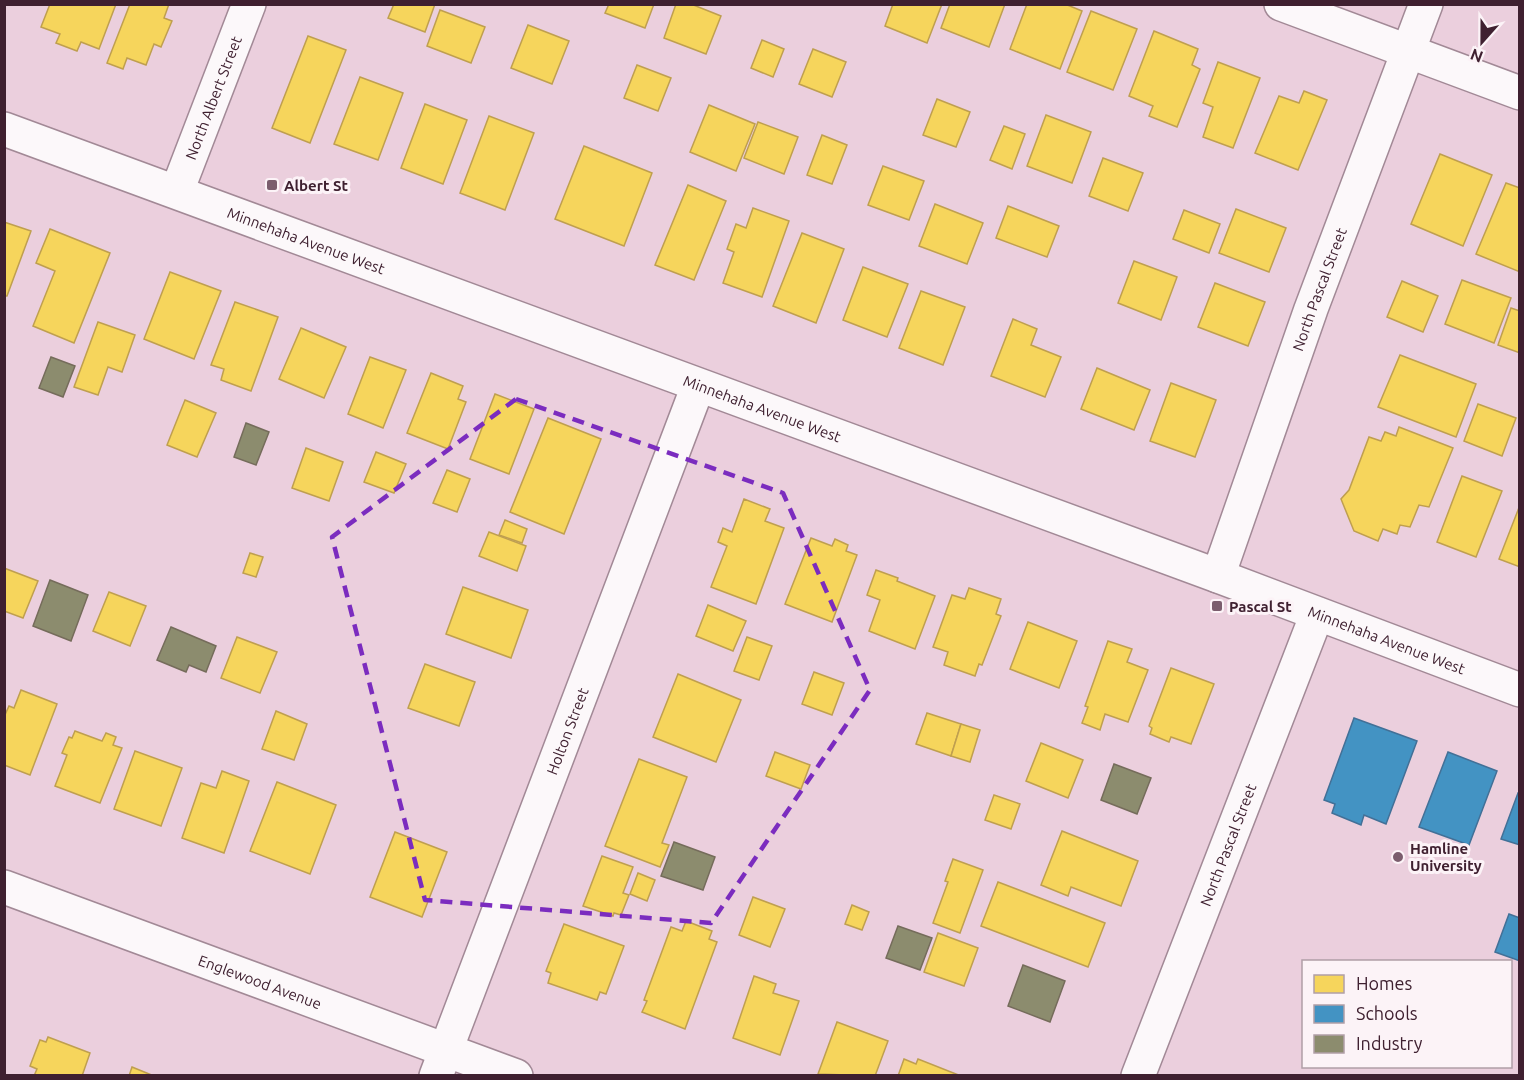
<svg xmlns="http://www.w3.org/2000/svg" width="1524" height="1080" viewBox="0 0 1524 1080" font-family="Ubuntu,sans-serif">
  <rect width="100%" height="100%" fill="#ebcfdd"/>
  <g fill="#f6d55c" stroke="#bf9f4f" stroke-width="1.5">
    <polygon points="50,4 116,4 99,49 81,42 77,51 56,43 60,34 41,27"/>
    <polygon points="130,4 169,4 164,18 172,21 161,47 154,44 146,65 127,58 123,69 107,63"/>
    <polygon points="394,4 435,4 425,32 388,18"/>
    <polygon points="609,4 654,4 645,28 605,13"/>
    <polygon points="676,4 691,4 721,16 706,54 664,38"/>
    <polygon points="893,4 942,4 927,43 885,26"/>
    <polygon points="950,4 1005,4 989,47 941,28"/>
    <polygon points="1027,4 1065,4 1082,11 1060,69 1010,49"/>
    <polygon points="440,10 485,27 471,63 427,46"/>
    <polygon points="1091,11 1137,29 1113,90 1067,72"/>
    <polygon points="528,25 569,41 552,84 511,68"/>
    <polygon points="1154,31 1198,49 1192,65 1200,69 1177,127 1149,116 1153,106 1129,96"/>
    <polygon points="308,36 346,50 310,143 272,128"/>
    <polygon points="762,40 784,49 773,77 751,68"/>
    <polygon points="813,49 846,62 832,97 799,84"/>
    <polygon points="1218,62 1260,78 1233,148 1203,137 1213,107 1203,103"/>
    <polygon points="637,65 671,78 658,111 624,98"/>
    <polygon points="360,77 403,93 378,160 334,144"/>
    <polygon points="1304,91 1327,100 1298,170 1255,153 1279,96 1299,103"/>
    <polygon points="937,99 970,112 956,147 923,135"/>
    <polygon points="425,104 467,120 443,184 401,168"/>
    <polygon points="709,105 755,124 736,171 690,152"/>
    <polygon points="1046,115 1091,132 1072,183 1027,166"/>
    <polygon points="489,116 534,133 505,210 460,193"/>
    <polygon points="758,122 798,137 784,174 744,158"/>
    <polygon points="1004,126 1025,134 1012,169 990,160"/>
    <polygon points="822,135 847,145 832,184 807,175"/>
    <polygon points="584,146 652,173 624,246 555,219"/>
    <polygon points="1440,154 1492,175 1463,246 1411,224"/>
    <polygon points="1103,158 1143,173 1128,211 1089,196"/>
    <polygon points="883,166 924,181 909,220 868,205"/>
    <polygon points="1506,183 1520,188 1520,272 1476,254"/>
    <polygon points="688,185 726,201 694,280 655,265"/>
    <polygon points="935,204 983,223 967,264 919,246"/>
    <polygon points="1008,206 1059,226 1047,257 996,238"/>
    <polygon points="753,208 789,221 762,297 723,283 734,252 727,249 736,224 746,228"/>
    <polygon points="1236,209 1286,228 1269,272 1219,253"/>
    <polygon points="1184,210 1220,224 1209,253 1173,239"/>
    <polygon points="4,222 31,231 7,296 4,296"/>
    <polygon points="50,229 110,253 74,343 33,326 55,271 36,263"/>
    <polygon points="802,233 844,249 816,323 773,306"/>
    <polygon points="1134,261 1177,277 1161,320 1118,303"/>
    <polygon points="863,267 908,284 887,337 843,320"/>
    <polygon points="170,272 221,291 194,359 144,339"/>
    <polygon points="1462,280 1511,298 1494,343 1445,324"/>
    <polygon points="1402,281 1438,296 1423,332 1387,317"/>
    <polygon points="1215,283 1265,302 1248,346 1198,327"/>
    <polygon points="921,291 965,307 943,365 899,348"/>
    <polygon points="235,302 278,317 251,391 221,380 224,369 211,365"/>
    <polygon points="1511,308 1520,311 1520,353 1498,345"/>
    <polygon points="1013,319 1037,329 1031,345 1061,357 1045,397 991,376"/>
    <polygon points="98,322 135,335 122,372 108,367 98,395 74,387"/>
    <polygon points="301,328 346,347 324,398 279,379"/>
    <polygon points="1400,355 1476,384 1456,437 1378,407"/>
    <polygon points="370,357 406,370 383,428 348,414"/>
    <polygon points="1097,368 1150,390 1134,430 1081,409"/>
    <polygon points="431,373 463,386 458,399 466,402 448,449 407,433"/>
    <polygon points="1171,383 1216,400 1195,457 1150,441"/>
    <polygon points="495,394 534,409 509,474 470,459"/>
    <polygon points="185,400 216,413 197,457 167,445"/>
    <polygon points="1478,404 1516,418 1502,456 1464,441"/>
    <polygon points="548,418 601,439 564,534 510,512"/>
    <polygon points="1399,427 1453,448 1429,507 1419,505 1410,527 1400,525 1397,534 1383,529 1378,541 1354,531 1341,499 1349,490 1369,437 1381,441 1385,432 1396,436"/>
    <polygon points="306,448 343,462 329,501 292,488"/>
    <polygon points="376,452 406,464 394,493 364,482"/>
    <polygon points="447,470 470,479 457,512 433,503"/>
    <polygon points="1462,476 1502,491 1476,557 1437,542"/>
    <polygon points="744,499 770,509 765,521 784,528 756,604 711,587 727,546 718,542 723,528 732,532"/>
    <polygon points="1520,505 1520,567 1499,559"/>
    <polygon points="505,520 527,529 522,543 499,535"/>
    <polygon points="489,532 526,546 517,571 479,556"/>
    <polygon points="811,538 832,546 835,539 848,545 846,551 857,555 832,622 785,604"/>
    <polygon points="250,553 263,557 256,577 243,573"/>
    <polygon points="4,568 38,581 23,618 4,611"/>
    <polygon points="876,570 898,578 897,581 935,596 915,649 869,631 880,600 867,595"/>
    <polygon points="463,587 528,610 511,658 446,634"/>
    <polygon points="969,588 1001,599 996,614 1001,616 982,665 979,664 975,676 944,665 948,652 933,647 952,595 965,599"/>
    <polygon points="109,592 146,606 130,646 93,631"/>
    <polygon points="708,605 746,621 733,651 696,636"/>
    <polygon points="1028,622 1077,641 1059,688 1010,669"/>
    <polygon points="237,637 277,652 260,693 221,678"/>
    <polygon points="747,637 772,646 759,680 734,671"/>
    <polygon points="1108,641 1132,649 1127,662 1148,670 1128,722 1105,714 1100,730 1082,723 1088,707 1085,706"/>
    <polygon points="425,664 475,682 459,726 408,708"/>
    <polygon points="1171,668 1214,684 1191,744 1171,737 1169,742 1150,734 1152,728 1149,726"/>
    <polygon points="814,672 844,683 832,715 802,704"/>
    <polygon points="678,674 741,700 716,762 653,737"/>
    <polygon points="21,690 57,704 30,775 4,765 4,717 9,706 14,708"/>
    <polygon points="276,711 307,724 294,760 262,749"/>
    <polygon points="927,713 961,724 951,756 916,744"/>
    <polygon points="961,724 980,730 970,762 951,756"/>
    <polygon points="75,731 102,741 106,733 116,737 113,745 122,748 100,803 55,786 67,755 62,753 69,737 72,738"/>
    <polygon points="1041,743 1083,760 1068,798 1026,781"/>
    <polygon points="135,751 182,768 161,826 114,809"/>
    <polygon points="775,752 810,765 801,789 766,776"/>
    <polygon points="639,759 687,777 662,843 669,845 660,867 605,846"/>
    <polygon points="222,771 249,781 224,853 182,838 201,783 216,788"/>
    <polygon points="277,782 336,805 310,874 250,851"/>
    <polygon points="994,795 1020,804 1011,829 985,820"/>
    <polygon points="1062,831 1138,861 1121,906 1071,887 1068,896 1041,885"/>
    <polygon points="395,832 447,852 422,917 370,897"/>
    <polygon points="602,856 633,867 623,893 629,895 621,915 614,913 613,916 583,906"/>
    <polygon points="953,859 983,870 960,933 933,923 948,882 945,881"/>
    <polygon points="638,873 655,880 647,901 630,894"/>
    <polygon points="998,882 1105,923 1088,967 981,926"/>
    <polygon points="753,897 785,909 770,947 739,935"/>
    <polygon points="852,905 869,912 862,930 845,924"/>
    <polygon points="686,921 712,931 709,939 717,942 685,1029 642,1012 647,1001 644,1000 671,927 682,931"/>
    <polygon points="564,924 624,946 606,994 600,992 597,1000 548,983 551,973 546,971"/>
    <polygon points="938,933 978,948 964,986 924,972"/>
    <polygon points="754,976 776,984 773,993 799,1001 780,1055 733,1038"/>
    <polygon points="837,1022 888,1041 875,1076 818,1074"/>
    <polygon points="48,1037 90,1053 82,1076 34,1076 37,1069 30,1066 40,1040 46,1042"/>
    <polygon points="904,1059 916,1064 918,1059 961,1076 898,1076"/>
    <polygon points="132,1067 154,1076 129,1076"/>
  </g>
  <g fill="#4393c3" stroke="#427097" stroke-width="1.5">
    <polygon points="1354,718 1417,741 1386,824 1364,815 1361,825 1332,813 1335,804 1324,800"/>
    <polygon points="1448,752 1497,771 1469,845 1419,827"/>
    <polygon points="1518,793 1520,794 1520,845 1501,839"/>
    <polygon points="1509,914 1520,918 1520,961 1495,952"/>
  </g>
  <g fill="#8c8c6e" stroke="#756c5b" stroke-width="1.5">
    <polygon points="51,357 75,366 63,397 39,388"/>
    <polygon points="246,423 269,432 256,465 234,457"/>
    <polygon points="50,580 88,595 71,641 33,626"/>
    <polygon points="171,627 216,646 206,672 189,665 186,672 157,660"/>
    <polygon points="1114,764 1151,778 1137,814 1101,800"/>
    <polygon points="674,842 715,857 703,890 661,876"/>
    <polygon points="898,926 932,938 920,970 886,958"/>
    <polygon points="1023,965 1065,981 1050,1022 1008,1006"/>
  </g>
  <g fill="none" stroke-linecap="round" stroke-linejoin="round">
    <g stroke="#a28996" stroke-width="36">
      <g id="minor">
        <polyline points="1281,4 1520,93"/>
        <path id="s1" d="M177 191 249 4"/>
        <path id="s2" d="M1218 576 1311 309 1426 4"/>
        <path id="s3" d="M4 887 516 1076"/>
        <path id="s4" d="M436 1076 698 386"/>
        <path id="s5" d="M1138 1076 1317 614"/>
      </g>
    </g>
    <g stroke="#a28996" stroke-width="36">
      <g id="tertiary">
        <path id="s6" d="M4 129 1218 576 1520 690"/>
      </g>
    </g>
    <use href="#minor" stroke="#fcf8fa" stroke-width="33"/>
    <use href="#tertiary" stroke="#fcf8fa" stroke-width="33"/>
  </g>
  <path fill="none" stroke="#7b2cbf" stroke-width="4.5" stroke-dasharray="12 8" stroke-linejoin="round" d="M516 399 783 493 870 690 711 923 425 900 332 537Z"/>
  <g fill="#7b5d6d" stroke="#fcf3f7" stroke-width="2">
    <rect x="266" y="179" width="12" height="12" rx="3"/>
    <rect x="1211" y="600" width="12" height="12" rx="3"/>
    <circle cx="1398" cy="857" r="6"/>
  </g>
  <g text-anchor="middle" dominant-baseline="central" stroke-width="6" stroke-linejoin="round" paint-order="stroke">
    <g font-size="15" fill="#3f2030" stroke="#fcf3f7">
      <text stroke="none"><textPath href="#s1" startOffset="100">North Albert Street</textPath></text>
      <text stroke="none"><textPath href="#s6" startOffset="322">Minnehaha Avenue West</textPath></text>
      <text stroke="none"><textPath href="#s2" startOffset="304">North Pascal Street</textPath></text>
      <text stroke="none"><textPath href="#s6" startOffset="808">Minnehaha Avenue West</textPath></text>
      <text stroke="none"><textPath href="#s6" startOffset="1474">Minnehaha Avenue West</textPath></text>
      <text stroke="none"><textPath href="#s4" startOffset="369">Holton Street</textPath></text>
      <text stroke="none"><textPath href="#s5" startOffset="248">North Pascal Street</textPath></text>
      <text stroke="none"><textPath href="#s3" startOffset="273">Englewood Avenue</textPath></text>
    </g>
    <g font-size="15" font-weight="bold" fill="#3f2030" stroke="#fcf3f7" text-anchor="start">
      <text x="284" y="185">Albert St</text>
      <text x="1229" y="606">Pascal St</text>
      <text x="1410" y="848">Hamline<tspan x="1410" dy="17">University</tspan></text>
    </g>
  </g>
  <rect width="1524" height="1080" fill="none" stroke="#3f2030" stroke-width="12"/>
  <rect x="1302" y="960" width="210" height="108" fill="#fcf3f7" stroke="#b09fa7" stroke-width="1.5"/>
  <rect x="1314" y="975" width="30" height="18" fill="#f6d55c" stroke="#b09fa7" stroke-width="1.5"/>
  <text x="1356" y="990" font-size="18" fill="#3f2030">Homes</text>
  <rect x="1314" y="1005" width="30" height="18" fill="#4393c3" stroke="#b09fa7" stroke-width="1.5"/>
  <text x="1356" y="1020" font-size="18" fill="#3f2030">Schools</text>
  <rect x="1314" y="1035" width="30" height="18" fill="#8c8c6e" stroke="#b09fa7" stroke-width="1.5"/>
  <text x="1356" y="1050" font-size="18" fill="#3f2030">Industry</text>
  <g transform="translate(1482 42) rotate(201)" stroke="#fcf3f7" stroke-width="4.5" paint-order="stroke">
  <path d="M0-4.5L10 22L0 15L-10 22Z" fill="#3f2030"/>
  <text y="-9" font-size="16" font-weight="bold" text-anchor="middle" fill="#3f2030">N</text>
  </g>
</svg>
